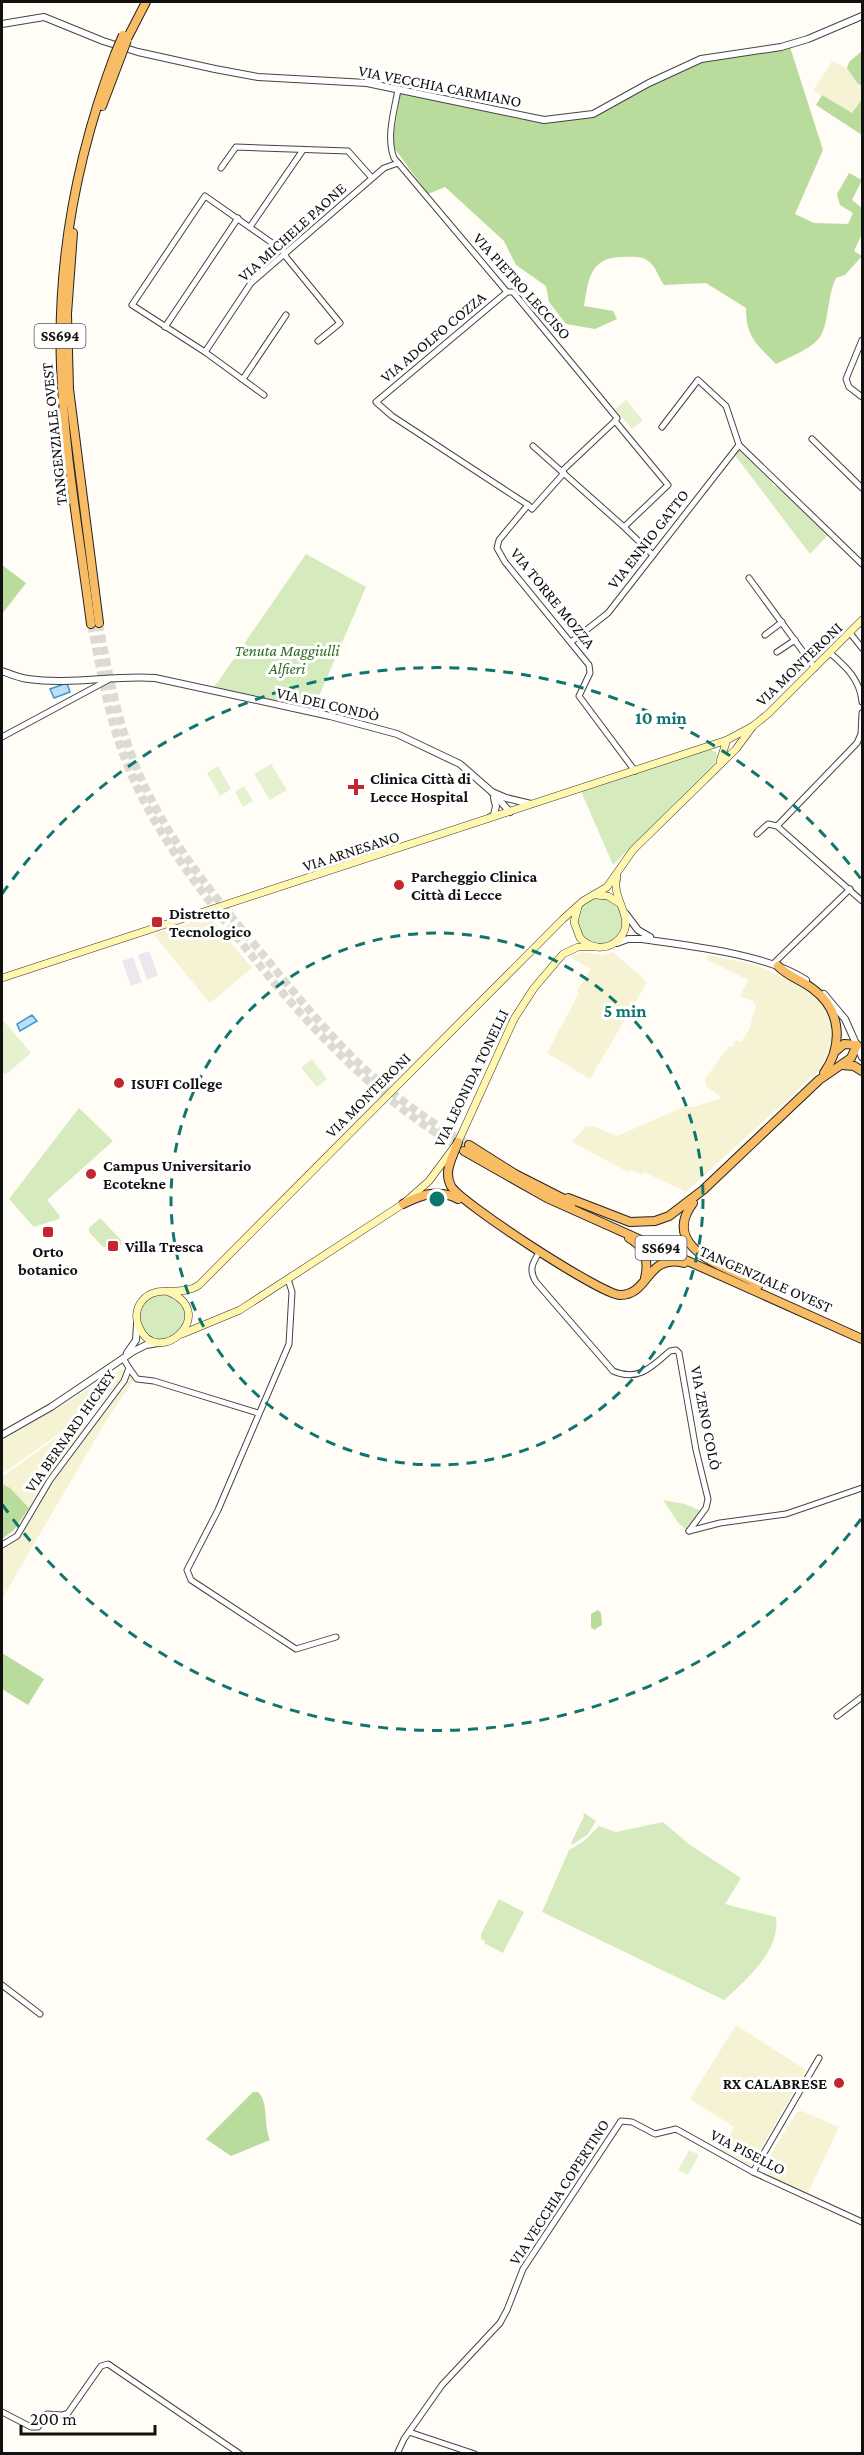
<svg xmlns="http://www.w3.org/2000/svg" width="864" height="2455" viewBox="0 0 864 2455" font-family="'Crimson Pro',serif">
  <rect width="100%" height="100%" fill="#fffdf5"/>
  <g fill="#eee6ef">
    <polygon points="149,951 158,975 147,980 138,955"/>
    <polygon points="133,957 142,982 131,986 122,961"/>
  </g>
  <g fill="#f6f3d4">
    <polygon points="832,61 847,68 857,83 862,86 862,99 852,113 813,91"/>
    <polygon points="209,916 252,968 210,1003 153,934"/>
    <polygon points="581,952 602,955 613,952 647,982 590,1079 547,1053 579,993 577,991 591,969 570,957"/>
    <polygon points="707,955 756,965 798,985 813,994 823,1004 830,1018 833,1043 822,1066 816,1073 686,1192 644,1172 642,1175 632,1170 628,1172 572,1142 586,1126 595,1127 617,1136 684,1107 692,1107 722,1098 706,1086 705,1079 729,1046 732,1047 736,1040 741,1042 749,1030 756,1006 753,1001 740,996 748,980 706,959"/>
    <polygon points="122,1369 126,1374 100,1404 2,1474 2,1441"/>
    <polygon points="132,1374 134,1379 106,1421 2,1599 2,1546 12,1542 50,1483"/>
    <polygon points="82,1419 87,1425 29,1508 10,1488 2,1484 2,1477"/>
    <polygon points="736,2025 806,2070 751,2166 721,2150 734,2127 690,2099"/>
    <polygon points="802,2111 839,2127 808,2193 769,2177 764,2166 797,2112"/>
  </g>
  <g fill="#d5ebbd">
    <polygon points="738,449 741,450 770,479 774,486 781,489 828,535 810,554 734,454"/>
    <polygon points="306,554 366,587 313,710 213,689"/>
    <polygon points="709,749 716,752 717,755 714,764 613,865 581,791"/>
    <circle cx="600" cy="921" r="23"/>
    <polygon points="79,1108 113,1141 47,1200 60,1216 59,1219 34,1227 9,1199"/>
    <polygon points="100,1218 122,1241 120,1248 103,1247 89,1232 89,1228"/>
    <circle cx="162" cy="1317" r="23"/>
    <polygon points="663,1500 685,1504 702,1511 686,1529 679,1524"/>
    <polygon points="583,1812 596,1821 588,1834 572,1845 571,1843 584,1816"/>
    <path d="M663 1822 690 1845 741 1878 725 1904 776 1917C781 1950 746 1981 724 2000L542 1912 569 1850 584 1841 599 1826 616 1832Z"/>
    <polygon points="499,1899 524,1912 503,1953 484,1943 485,1941 481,1939 481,1934"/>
  </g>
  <g fill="#b9dc9c">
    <path d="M790 47 823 150 795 214 814 223 848 224 853 213 840 205 837 194 849 173 862 180 852 200 862 208V234L854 251 862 256 845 275 836 278C827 296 829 324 820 337 813 348 788 358 776 364 757 344 746 338 746 308L706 283 664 285C657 276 656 264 645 259 639 256 629 257 622 257 590 257 588 280 584 306L613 311 617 319 595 329 566 324 549 302 546 286 516 265 504 241 445 187 428 194 395 149 393 140 400 95 404 92 464 107 467 104 550 122 594 117 651 84 701 61Z"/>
    <polygon points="862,51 862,86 857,83 847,68 849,62"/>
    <polygon points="822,95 852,113 862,99 862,135 816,105"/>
    <polygon points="2,565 26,583 2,614"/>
    <polygon points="2,1484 10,1488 29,1508 14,1530 2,1539"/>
    <polygon points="598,1610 601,1613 602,1625 594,1630 591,1627 591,1614"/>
    <polygon points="2,1653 44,1679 28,1705 2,1689"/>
    <path d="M253 2092H258C269 2102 263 2124 270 2140L231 2156 206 2139Z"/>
  </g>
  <g fill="#e6f2cf">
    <polygon points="549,305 564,325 553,334 538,313"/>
    <polygon points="626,400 643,420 632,429 615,409"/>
    <polygon points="271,764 287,790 270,800 254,774"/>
    <polygon points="218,766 231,789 220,796 207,773"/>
    <polygon points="244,786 253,801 243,807 235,792"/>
    <polygon points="2,1019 31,1053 5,1075 2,1070"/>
    <polygon points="312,1059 327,1079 317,1087 301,1068"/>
    <polygon points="689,2150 699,2155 688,2175 678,2170"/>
  </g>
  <g fill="#b9e0f7" stroke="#3f96cf" stroke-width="1.5">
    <polygon points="67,683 70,692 54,698 50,689"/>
    <polygon points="32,1015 37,1021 20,1031 17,1024"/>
  </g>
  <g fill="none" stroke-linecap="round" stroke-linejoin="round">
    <g stroke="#dbdad3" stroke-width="8" stroke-dasharray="8 4" stroke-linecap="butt">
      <path d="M99 623C108 671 117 718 135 764 162 832 208 889 255 945 295 993 335 1045 383 1085 410 1108 439 1127 469 1145"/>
      <path d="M91 624C101 671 108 719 127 764 152 827 189 875 230 928 297 1014 367 1094 462 1149"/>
    </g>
    <g stroke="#444" stroke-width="7">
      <g id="minor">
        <path d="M398 90C394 111 386 138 394 158L507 292H513L617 418 615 421 668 485 624 527 533 446"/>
        <polyline points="221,168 236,147 348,151 372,178"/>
        <polyline points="250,227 303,150"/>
        <polyline points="507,292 376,402 392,416 528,505 499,540 497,548 505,562 589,665 590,673 579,696 635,771"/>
        <polyline points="165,327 238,218"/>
        <polyline points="862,340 846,379 849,387 862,397"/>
        <polyline points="205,352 251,283 384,168 398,163"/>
        <polyline points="243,379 286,315"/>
        <polyline points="264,395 205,352 132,305 205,196 285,252 286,257 340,323 318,341"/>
        <polyline points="662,427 698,380 726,406 739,445 862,564"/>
        <polyline points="812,439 862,488"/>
        <polyline points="562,471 615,421"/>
        <polyline points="528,505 532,509 564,473"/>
        <polyline points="624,527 653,555"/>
        <polyline points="749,578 815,668"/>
        <polyline points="850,633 862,648"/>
        <polyline points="765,635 782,622"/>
        <polyline points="571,642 608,613 739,445"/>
        <polyline points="777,652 795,640"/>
        <path d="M830 653C846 667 860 679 862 702"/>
        <polyline points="2,737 108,680"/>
        <polyline points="777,826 862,901"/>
        <polyline points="757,834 768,824 777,826 857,743 861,734 862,713"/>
        <polyline points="773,964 850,889"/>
        <path d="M540 1251C533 1262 528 1269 536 1282L613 1371C638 1382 652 1367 670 1351L676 1350 679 1353 696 1450 708 1499 706 1508 689 1531"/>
        <polyline points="288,1279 292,1292 289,1344 218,1510 187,1570 191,1580 296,1649 336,1637"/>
        <polyline points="129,1368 137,1379 154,1381 258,1413"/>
        <polyline points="689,1531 720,1523 786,1514 862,1488"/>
        <polyline points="2,1545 17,1536 50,1480 124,1381 129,1368 123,1358"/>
        <polyline points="837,1716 862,1697"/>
        <polyline points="2,1985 40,2014"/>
        <polyline points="753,2172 819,2058"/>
        <polyline points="2,2412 31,2427 38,2427 47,2414 62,2415 68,2413 101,2366 108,2364 240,2454"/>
        <polyline points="409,2432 475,2454"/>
        <polyline points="397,2454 404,2439 442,2385 500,2323 507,2310 523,2269 621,2121 632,2122 655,2134 676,2129 753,2172 862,2222"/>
      </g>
    </g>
    <g stroke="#444" stroke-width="8">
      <g id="tertiary">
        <polyline points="2,24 44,17 103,41 138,52 215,69 258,77 367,83 544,120 593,114 649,83 701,59 781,47 808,39 862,16"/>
        <path d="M2 671C10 674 19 678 28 679 70 685 113 675 155 678L330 716 397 734 460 764 492 792 510 812"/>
        <polyline points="492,792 506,798 531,804"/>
        <polyline points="489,818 494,815 496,806 494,798"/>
        <polyline points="626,914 638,930 650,937"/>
        <path d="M617 943 628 939H642C690 946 767 954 806 980"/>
        <polyline points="824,994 845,1019 862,1057"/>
        <polyline points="127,1353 136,1340 137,1324"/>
        <polyline points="2,1435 51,1407 134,1351 146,1345 158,1343"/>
      </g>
    </g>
    <g stroke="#333" stroke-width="8">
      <g id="secondary">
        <polyline points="720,761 727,740"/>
        <polyline points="596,895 608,896 619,903"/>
        <path d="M578 907 574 922 580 938C585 943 590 946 597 947 605 948 613 945 619 939 638 919 610 899 617 877"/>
        <polyline points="2,978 727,740 753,726 768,714 862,620"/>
        <path d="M169 1292C220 1314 157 1370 139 1327 135 1319 136 1308 142 1301 156 1283 181 1298 199 1285L563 919 583 901 607 887 633 850 736 749 753 726"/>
        <polyline points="182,1334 240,1310 403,1204 429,1181 458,1142 514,1019 534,988 563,954 578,947 596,947"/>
      </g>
    </g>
    <g stroke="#222" stroke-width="10">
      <g id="trunk">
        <polyline points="128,37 146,2"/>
        <polyline points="102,106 121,56"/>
        <polyline points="73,233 67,314 69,389 99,623"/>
        <path d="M91 624C80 538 64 452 61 366 57 258 77 155 115 54"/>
        <path d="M778 966C787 976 802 980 813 989 842 1010 843 1046 824 1073"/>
        <polyline points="842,1065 854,1066 862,1071"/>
        <path d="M458 1142C453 1157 443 1171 451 1186 459 1202 602 1295 620 1295 650 1295 646 1253 684 1263"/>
        <polyline points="469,1145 515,1174 572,1203"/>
        <polyline points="464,1151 547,1198 862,1339"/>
        <polyline points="568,1198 630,1222 655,1221 669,1216 703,1190 819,1080 851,1058 857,1045 844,1044 837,1050"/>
        <path d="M693 1203C660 1247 723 1266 752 1281L758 1286"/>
        <path d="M403 1204C421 1195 438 1188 458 1199"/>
        <path d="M629 1238C645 1247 649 1262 645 1278"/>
      </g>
    </g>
    <use href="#minor" stroke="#fff" stroke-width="5"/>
    <use href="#tertiary" stroke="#fff" stroke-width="6"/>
    <use href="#secondary" stroke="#fff6b0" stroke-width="7"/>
    <use href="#trunk" stroke="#f7bc64" stroke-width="8"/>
    <g stroke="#222" stroke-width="10" stroke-linecap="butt">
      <g id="trunk-bridge">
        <polyline points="115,54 123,35"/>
        <polyline points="121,56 127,40"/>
      </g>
    </g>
    <use href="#trunk-bridge" stroke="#f7bc64" stroke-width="8"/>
  </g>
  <g fill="none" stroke="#0f766e" stroke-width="3" stroke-dasharray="10 8">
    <circle cx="437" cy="1199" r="266"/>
    <path d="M861 1519A531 531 0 0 1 2 1504M2 894A531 531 0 0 1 861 879"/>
  </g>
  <g fill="#c4262e" stroke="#fff" stroke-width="2">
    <path d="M353 778h6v6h6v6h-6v6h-6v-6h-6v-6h6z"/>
    <circle cx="399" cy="885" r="6"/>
    <rect x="151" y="916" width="12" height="12" rx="3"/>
    <circle cx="119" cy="1083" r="6"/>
    <circle cx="91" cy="1174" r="6"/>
    <rect x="42" y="1226" width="12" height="12" rx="3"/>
    <rect x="107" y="1240" width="12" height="12" rx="3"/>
    <circle cx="839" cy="2083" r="6"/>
  </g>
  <g text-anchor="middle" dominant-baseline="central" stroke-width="6" stroke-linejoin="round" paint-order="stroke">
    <g fill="#fff" stroke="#585858" stroke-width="1.5">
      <rect x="34.5" y="324" width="51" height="24" rx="4.5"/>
      <rect x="635.5" y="1236" width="51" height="24" rx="4.5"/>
    </g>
    <g font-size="15" font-weight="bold" fill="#111">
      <text x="60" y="336">SS694</text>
      <text x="661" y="1248">SS694</text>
    </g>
    <g font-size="16" fill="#111" stroke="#fff">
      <text transform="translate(440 86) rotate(11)">VIA VECCHIA CARMIANO</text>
      <text transform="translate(292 232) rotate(-42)">VIA MICHELE PAONE</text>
      <text transform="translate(522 286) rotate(48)">VIA PIETRO LECCISO</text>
      <text transform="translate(433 337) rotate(-40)">VIA ADOLFO COZZA</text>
      <text transform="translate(54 434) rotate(-96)">TANGENZIALE OVEST</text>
      <text transform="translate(648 539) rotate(-52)">VIA ENNIO GATTO</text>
      <text transform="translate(553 598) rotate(51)">VIA TORRE MOZZA</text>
      <text transform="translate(799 664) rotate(-44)">VIA MONTERONI</text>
      <text transform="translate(328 704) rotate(13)">VIA DEI CONDÒ</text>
      <text transform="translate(351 851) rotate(-18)">VIA ARNESANO</text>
      <text transform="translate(471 1078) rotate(-64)">VIA LEONIDA TONELLI</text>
      <text transform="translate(368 1095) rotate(-45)">VIA MONTERONI</text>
      <text transform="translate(766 1279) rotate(24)">TANGENZIALE OVEST</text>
      <text transform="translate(706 1418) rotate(79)">VIA ZENO COLÒ</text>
      <text transform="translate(70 1431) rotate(-55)">VIA BERNARD HICKEY</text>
      <text transform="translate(748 2152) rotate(27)">VIA PISELLO</text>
      <text transform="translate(559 2192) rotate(-57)">VIA VECCHIA COPERTINO</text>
    </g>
    <g font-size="16" font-style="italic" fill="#2f6b1f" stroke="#fff">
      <text x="287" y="650">Tenuta Maggiulli<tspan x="287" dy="18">Alfieri</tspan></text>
    </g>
    <g font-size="16" font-weight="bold" fill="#111" stroke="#fff" text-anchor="start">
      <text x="370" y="778">Clinica Città di<tspan x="370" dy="18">Lecce Hospital</tspan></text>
      <text x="411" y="876">Parcheggio Clinica<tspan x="411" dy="18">Città di Lecce</tspan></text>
      <text x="169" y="913">Distretto<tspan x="169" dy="18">Tecnologico</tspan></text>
      <text x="131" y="1083">ISUFI College</text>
      <text x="103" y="1165">Campus Universitario<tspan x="103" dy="18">Ecotekne</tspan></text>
      <text x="125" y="1246">Villa Tresca</text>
      <text x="48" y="1251" text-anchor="middle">Orto<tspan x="48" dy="18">botanico</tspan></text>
      <text x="827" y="2083" text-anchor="end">RX CALABRESE</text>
    </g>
  </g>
  <circle cx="437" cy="1199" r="9" fill="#0f766e" stroke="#fff" stroke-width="3"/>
  <g font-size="18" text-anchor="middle" font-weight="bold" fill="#0f766e" stroke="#fff" stroke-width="6" stroke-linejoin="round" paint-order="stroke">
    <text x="661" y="724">10 min</text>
    <text x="625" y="1017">5 min</text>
  </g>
  <rect width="864" height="2455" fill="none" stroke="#111111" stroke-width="6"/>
  <path d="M21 2425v9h134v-9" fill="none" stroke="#111111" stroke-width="3"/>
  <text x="30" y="2425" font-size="18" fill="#111111" stroke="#ffffff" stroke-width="4.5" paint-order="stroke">200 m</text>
</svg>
